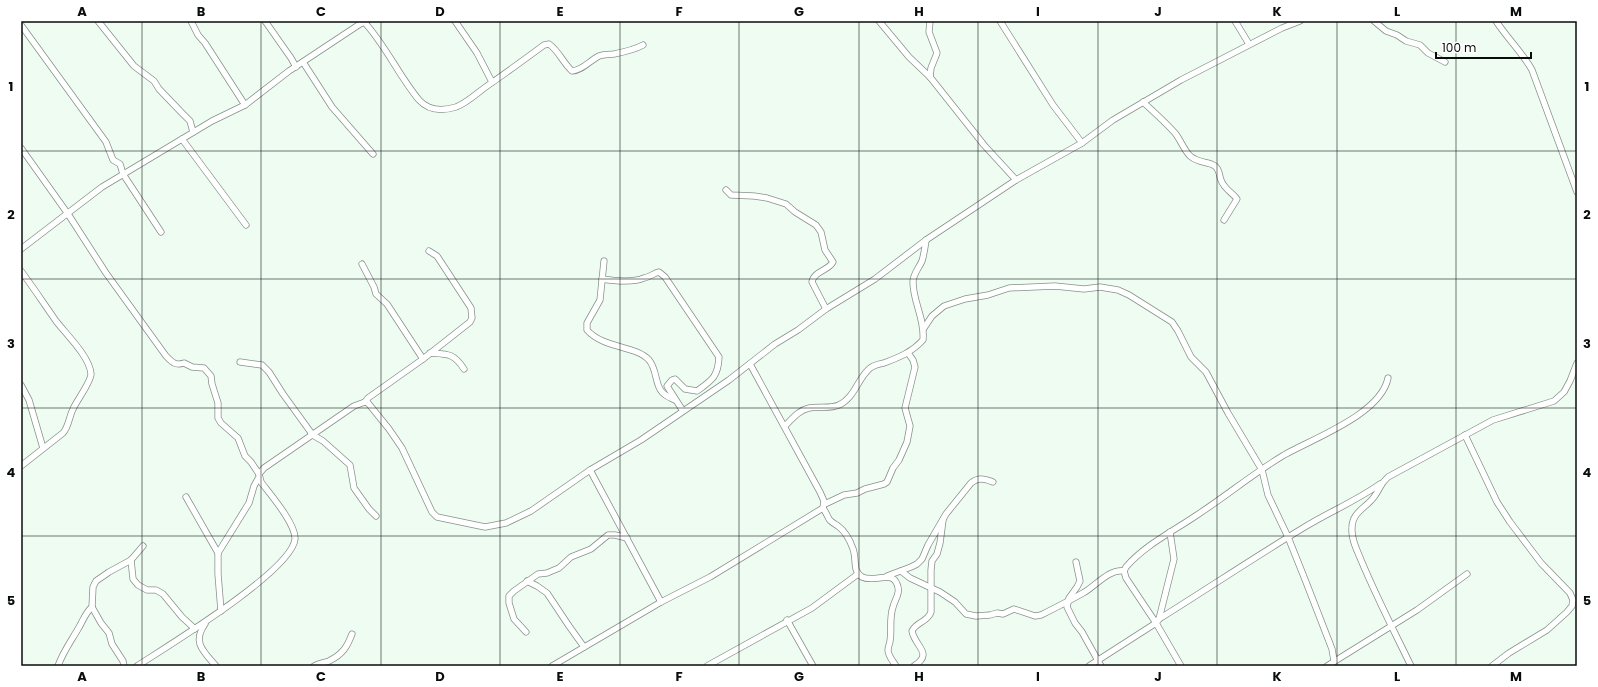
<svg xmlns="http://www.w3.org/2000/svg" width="1598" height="687" viewBox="0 0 1598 687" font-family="Poppins,sans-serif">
  <rect width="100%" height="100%" fill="#eefcf2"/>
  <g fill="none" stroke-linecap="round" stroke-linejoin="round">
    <g stroke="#85928a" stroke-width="7">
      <g id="minor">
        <polyline points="98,21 134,66 154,81 159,89 181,112 190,121 193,132"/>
        <polyline points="191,21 198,35 205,43 245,105"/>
        <polyline points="265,21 291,58 296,67"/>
        <polyline points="455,21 477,53 492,82"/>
        <polyline points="879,21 909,57 930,77 984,145 1016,180"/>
        <polyline points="930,21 929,32 937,53 931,68 930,77"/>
        <polyline points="1000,21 1053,105 1082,143"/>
        <polyline points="1235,21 1249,44"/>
        <polyline points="1374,21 1386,31 1397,35 1406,41 1420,45 1428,53 1445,62"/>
        <path d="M1496 21C1507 38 1522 52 1532 70L1577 192"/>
        <path d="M365 23C386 46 399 76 419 100 429 111 443 111 456 107 467 103 477 93 487 86 506 73 525 59 544 45L549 44C559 51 563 63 572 71 583 70 589 61 599 56 604 54 608 55 614 54 624 52 634 50 643 45"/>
        <polyline points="21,25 106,142 113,160 120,164 123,174 161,232"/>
        <polyline points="303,62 332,107 373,154"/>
        <path d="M1143 102C1154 112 1165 122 1175 133 1180 139 1184 150 1190 156 1200 164 1208 161 1215 166 1220 170 1219 176 1221 180 1224 189 1232 192 1237 199L1224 220"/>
        <polyline points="182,139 246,225"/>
        <path d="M21 148 68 214 106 273 166 356C172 362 175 366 184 363L192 367 204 368 211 376 212 384 218 403V418L221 423 238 438 245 456 251 462 259 474"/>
        <path d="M726 190 731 195 754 196 767 198 786 204 795 212 816 225 821 232 825 250 833 262C828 271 814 271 812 282L826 309"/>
        <polyline points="21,249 102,187 212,121 245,105 289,71 360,24 367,21"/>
        <path d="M604 261 600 300 587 323V330C604 349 635 345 649 360 657 369 655 385 662 392 665 396 671 398 675 400"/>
        <polyline points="362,264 374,287 376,294 387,304 423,359"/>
        <path d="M21 271C33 287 44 304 56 321 66 334 90 357 91 374 91 382 77 400 73 409 69 417 69 426 63 433L21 466"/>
        <path d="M602 279C615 281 632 283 644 278 650 277 654 273 659 272L665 277 719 357C718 377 712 380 697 391L685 389 675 379 672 380 667 386 683 411"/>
        <polyline points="924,328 932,316 944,306 965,299 988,295 1009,288 1055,286 1084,289 1100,287 1118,290 1129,295 1172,322 1178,331 1191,357 1206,372 1228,413 1262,470 1268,495 1288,537 1306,582 1332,649 1334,661"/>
        <path d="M430 353C447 354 454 353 464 369"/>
        <polyline points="240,362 262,365 269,372 283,394 312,434"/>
        <polyline points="21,385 29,400 43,448"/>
        <polyline points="365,402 368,398 423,359 470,322 472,318 471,308 437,256 429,251"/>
        <path d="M785 426C792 419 799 410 809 408 819 406 830 409 839 405 854 398 857 381 868 370 872 365 879 364 884 363 900 357 912 352 923 340 925 319 913 302 913 282 913 274 919 268 922 261 924 255 925 247 926 240"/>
        <polyline points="311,434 323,441 350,465 354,488 369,509 376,516"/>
        <polyline points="1465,435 1497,502 1510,522 1541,563 1570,593 1573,600 1572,606 1567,612 1547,630 1509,653 1492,666"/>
        <polyline points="590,470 661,602"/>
        <polyline points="186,497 218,553"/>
        <polyline points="825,504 844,495 857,493 865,489 884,484 887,482 893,468 899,460 907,442 910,426 905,408 915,367 913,360 908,353"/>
        <path d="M823 508C825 511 827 515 829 519 831 522 835 524 838 526 846 532 850 540 853 549 857 559 852 571 862 577 874 583 892 570 897 584 901 593 895 599 893 607 889 618 892 630 890 641 890 644 888 646 888 650 888 656 893 661 896 666"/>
        <polyline points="131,560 133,579 138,585 147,590 156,590 163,594 182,617 195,629"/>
        <polyline points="1076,562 1080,581 1077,587 1069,598 1067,607 1075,623 1082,632 1101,666"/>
        <path d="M901 571 910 578 940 592 955 602 966 614 976 616 990 615 997 613 1003 614 1014 609 1035 616 1041 615C1055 608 1069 601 1083 593 1096 586 1108 569 1124 571"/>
        <path d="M887 576 911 567 917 564 922 559 928 545 946 514 971 483C979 477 984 479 993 482"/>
        <polyline points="527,581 537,586 547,593 569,626 584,647"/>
        <polyline points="92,607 101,623 109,633 112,644 123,661 124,666"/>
        <polyline points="221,611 218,574 218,553 249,503 254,486 259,477"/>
        <polyline points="1159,619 1174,559 1170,532"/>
        <polyline points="787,620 813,666"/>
        <path d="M205 624C192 642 203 651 216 666"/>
        <polyline points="526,632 514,619 509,603 509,596 514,591 538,574 547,573 559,568 571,557 591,549 608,535 615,535 627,538"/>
        <path d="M58 666C63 652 71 641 78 629 83 621 85 613 92 607L93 587 96 581 109 572 131 560 143 546"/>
        <path d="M137 666C166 647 292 571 295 539 296 524 270 494 261 482L259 474 264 468 354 406 365 402 368 403 389 429 402 448 432 512 437 517 485 527 506 523 531 511 590 470 641 440 729 380 775 344 798 330 826 309 875 279 926 240 1016 180 1082 143 1113 120 1181 80 1282 28 1300 21"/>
        <path d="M314 666C319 663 324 663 329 661 343 654 347 647 352 634"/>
        <polyline points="552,666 661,602 710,577 823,508 824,501 820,492 750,364"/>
        <polyline points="707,666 812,608 858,574"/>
        <path d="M914 666C934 653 915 647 912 631 916 622 928 622 931 612V570L932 561 937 554 940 543 943 520"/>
        <path d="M1089 666 1156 623 1159 619C1207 589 1255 557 1303 528 1329 512 1356 501 1380 484"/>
        <path d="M1181 666 1156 623 1126 578 1124 571 1126 567C1145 545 1172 532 1197 515 1226 496 1254 473 1284 455 1314 438 1381 414 1388 378"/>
        <polyline points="1327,666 1417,610 1467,574"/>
        <path d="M1411 666C1394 631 1376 596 1361 560 1357 550 1351 539 1352 528 1352 512 1366 508 1374 497 1381 488 1379 485 1388 477L1493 420 1554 401 1564 392 1570 381 1577 363"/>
      </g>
    </g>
    <use href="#minor" stroke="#fff" stroke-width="5.5"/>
  </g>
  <path fill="none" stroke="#090d0a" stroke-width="1" stroke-opacity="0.55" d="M142 21V666M261 21V666M381 21V666M500 21V666M620 21V666M739 21V666M859 21V666M978 21V666M1098 21V666M1217 21V666M1337 21V666M1456 21V666M21 151H1577M21 279H1577M21 408H1577M21 536H1577"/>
  <rect width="1598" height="687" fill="none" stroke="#ffffff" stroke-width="44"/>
  <path d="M1436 52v6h95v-6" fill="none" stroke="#090d0a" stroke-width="2"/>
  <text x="1442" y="52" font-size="12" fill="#090d0a" stroke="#ffffff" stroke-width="3" paint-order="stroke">100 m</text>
  <rect x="22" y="22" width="1554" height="643" fill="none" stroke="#090d0a" stroke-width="1.5"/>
  <g font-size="13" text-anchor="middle" font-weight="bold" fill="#090d0a">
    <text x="82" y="16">A</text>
    <text x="201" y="16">B</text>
    <text x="321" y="16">C</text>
    <text x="440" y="16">D</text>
    <text x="560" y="16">E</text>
    <text x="679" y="16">F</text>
    <text x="799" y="16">G</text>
    <text x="919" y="16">H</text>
    <text x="1038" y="16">I</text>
    <text x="1158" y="16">J</text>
    <text x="1277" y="16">K</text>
    <text x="1397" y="16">L</text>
    <text x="1516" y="16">M</text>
    <text x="11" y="91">1</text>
    <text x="1587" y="91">1</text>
    <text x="11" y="219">2</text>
    <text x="1587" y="219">2</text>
    <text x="11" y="348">3</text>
    <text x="1587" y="348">3</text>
    <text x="11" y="477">4</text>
    <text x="1587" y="477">4</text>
    <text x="11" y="605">5</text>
    <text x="1587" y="605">5</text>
    <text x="82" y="681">A</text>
    <text x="201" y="681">B</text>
    <text x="321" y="681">C</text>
    <text x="440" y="681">D</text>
    <text x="560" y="681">E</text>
    <text x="679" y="681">F</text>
    <text x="799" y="681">G</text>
    <text x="919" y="681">H</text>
    <text x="1038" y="681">I</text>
    <text x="1158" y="681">J</text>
    <text x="1277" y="681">K</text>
    <text x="1397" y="681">L</text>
    <text x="1516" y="681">M</text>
  </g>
</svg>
